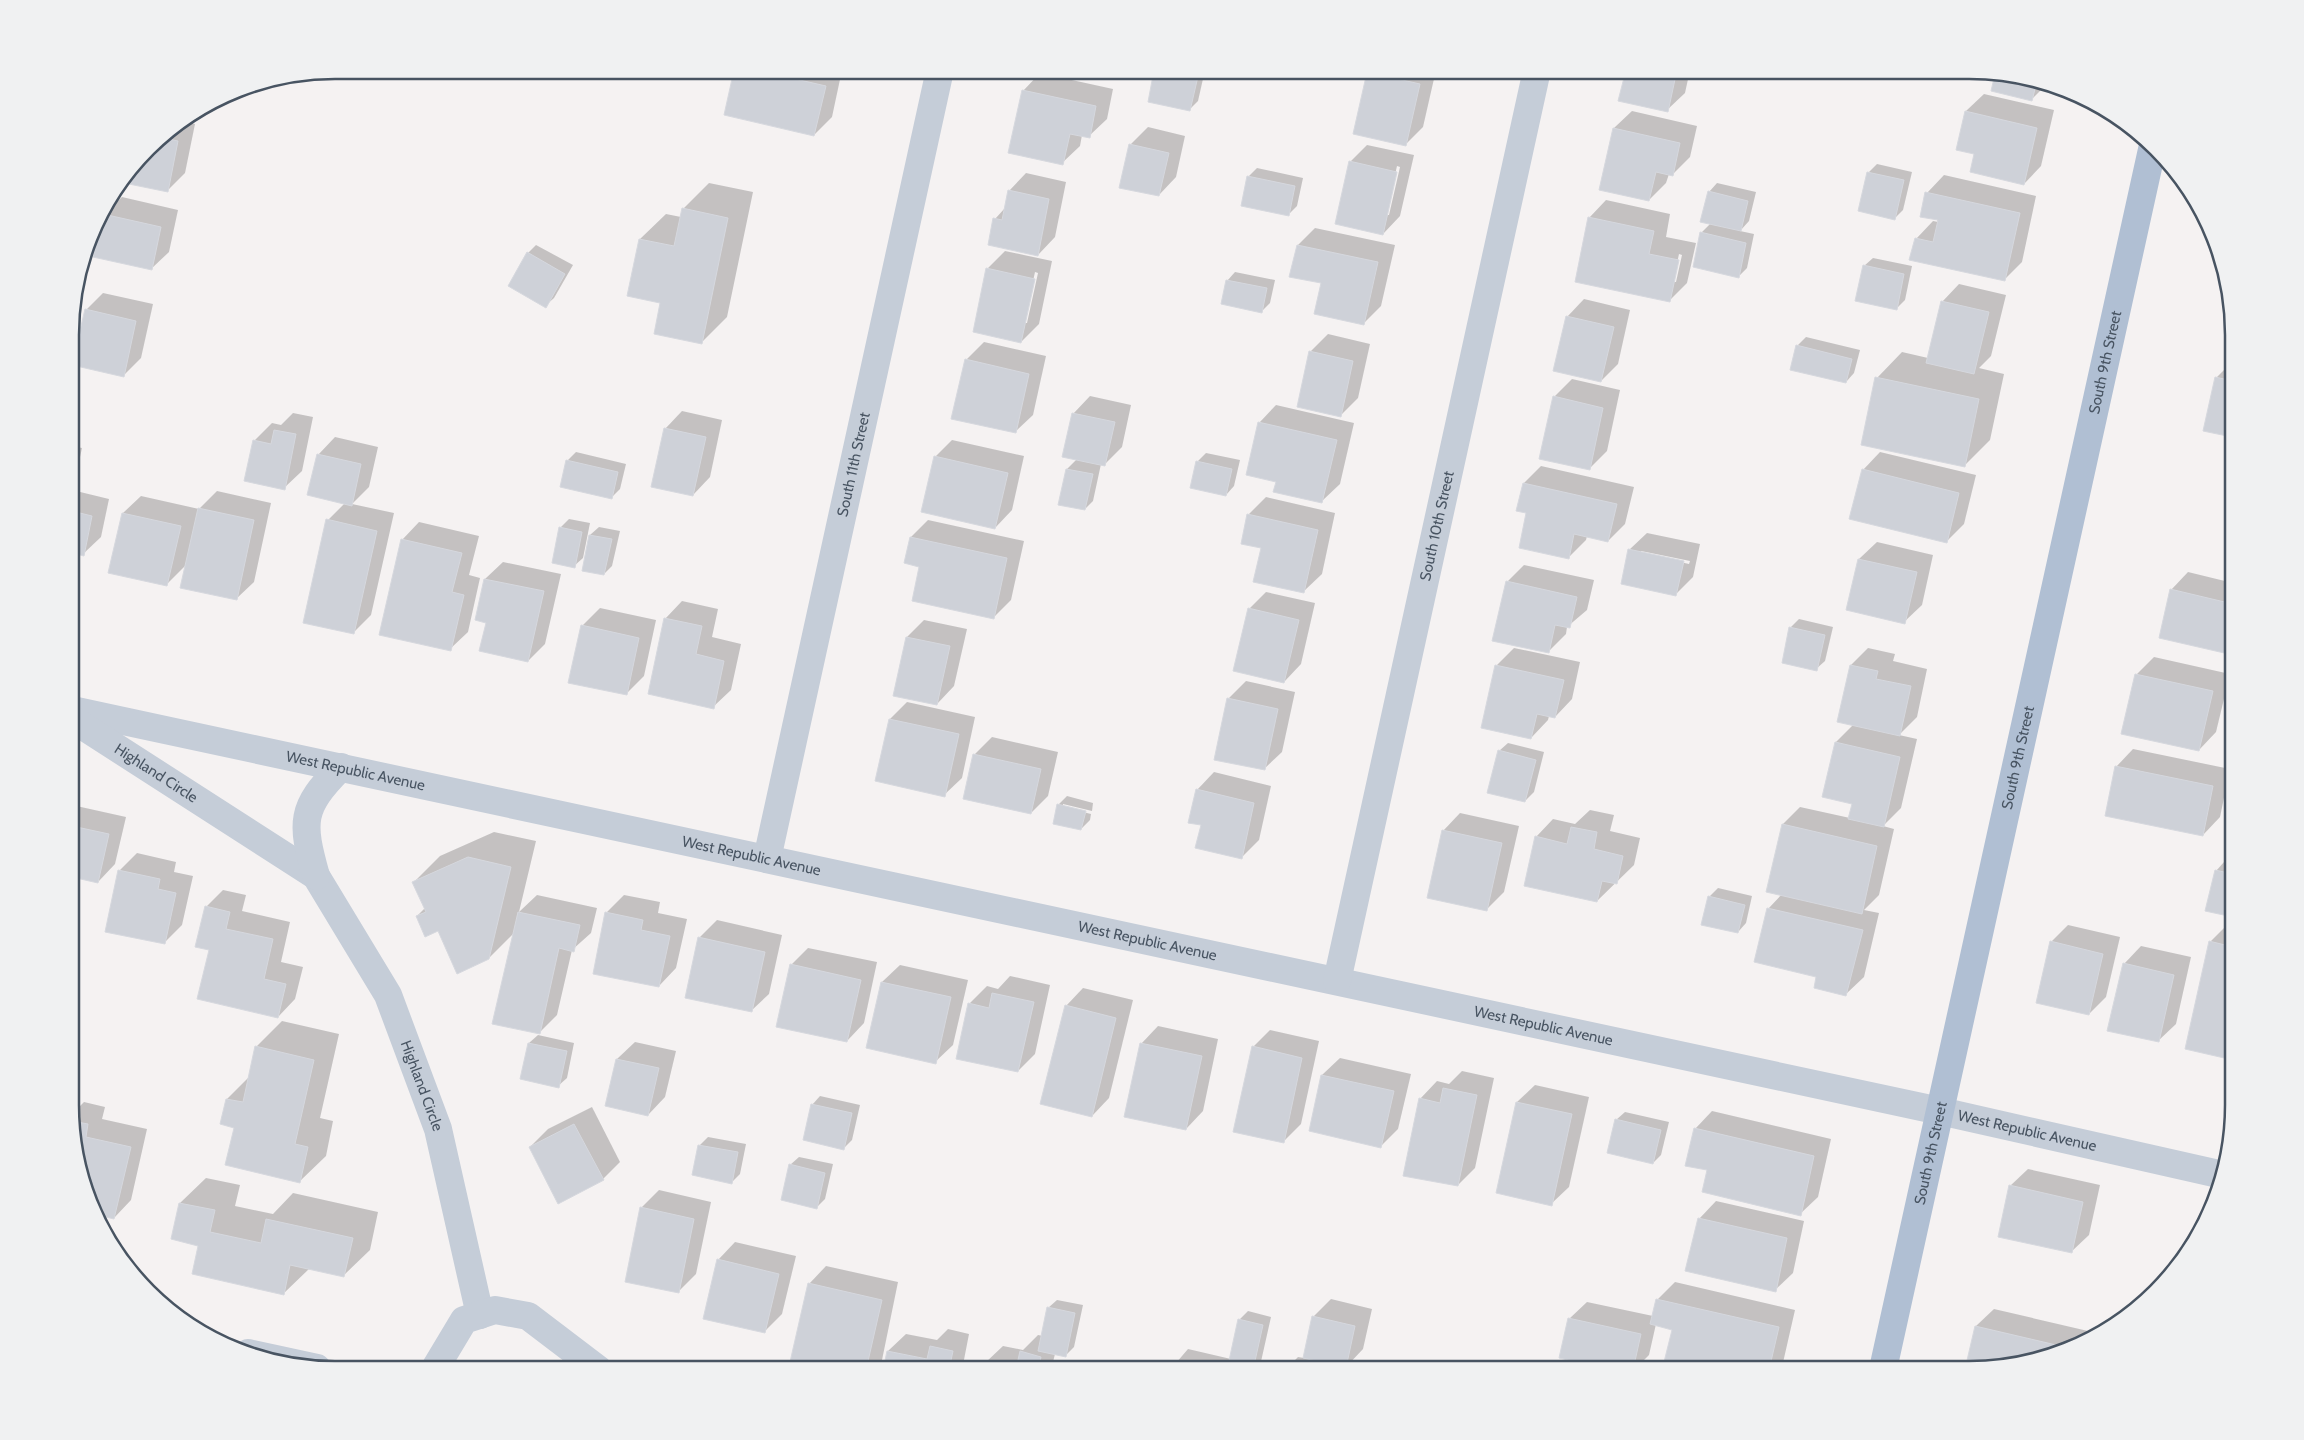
<svg xmlns="http://www.w3.org/2000/svg" width="2304" height="1440" viewBox="0 0 2304 1440" font-family="Cabin,sans-serif">
  <rect width="100%" height="100%" fill="#f5f2f2"/>
  <g fill="#0003" fill-rule="evenodd">
    <polygon points="736,70 842,70 832,117 814,135"/>
    <polygon points="1156,70 1205,70 1198,101 1189,110 1149,101"/>
    <polygon points="1370,70 1436,70 1423,127 1406,144 1368,72"/>
    <polygon points="1627,70 1690,70 1685,93 1667,110"/>
    <polygon points="1040,73 1113,89 1107,119 1089,136 1082,135 1080,146 1062,163 1023,91"/>
    <polygon points="1996,74 2048,83 2032,99"/>
    <polygon points="1984,94 2054,110 2041,166 2024,184 1976,154 1966,111"/>
    <polygon points="1632,111 1697,126 1690,157 1673,174 1669,174 1666,183 1649,200 1600,189 1614,128"/>
    <polygon points="184,121 195,124 185,173 168,190 125,182 160,136"/>
    <polygon points="1148,127 1185,136 1176,177 1159,195 1130,145"/>
    <path d="M1367 145 1414 155 1400 216 1383 234 1350 162ZM1397 166 1400 167 1389 215H1386Z"/>
    <polygon points="1877,164 1912,172 1903,210 1895,218 1868,173"/>
    <polygon points="1257,168 1303,178 1297,206 1288,215 1248,177"/>
    <polygon points="1026,173 1066,182 1055,237 1038,255 995,219 1005,208 1009,191"/>
    <polygon points="1944,175 2036,196 2022,262 2004,280 1916,239 1933,221 1938,222 1927,193"/>
    <polygon points="709,183 753,192 727,317 701,343 662,302 640,239 666,214 681,217 683,209"/>
    <polygon points="1717,183 1756,192 1749,221 1740,231 1754,234 1747,268 1738,277 1701,233 1711,223 1709,192"/>
    <polygon points="122,197 178,210 169,252 151,269 95,256 104,214"/>
    <path d="M1606 200 1670 214 1666 237 1696 243 1687 283 1670 300 1589 218ZM1679 254 1682 255 1676 282H1673Z"/>
    <polygon points="1315,228 1395,245 1381,306 1364,323 1323,282 1298,245"/>
    <polygon points="536,245 573,265 554,298 545,306 528,253"/>
    <path d="M1005 251 1052 261 1039 324 1021 342 987 269ZM1035 272 1038 273 1027 323H1024Z"/>
    <polygon points="1873,258 1912,266 1905,300 1896,309 1864,266"/>
    <polygon points="1235,272 1275,280 1270,303 1261,312 1227,281"/>
    <polygon points="1959,284 2006,295 1991,356 1979,368 2004,374 1990,440 1964,466 1877,378 1902,352 1928,358 1942,302"/>
    <polygon points="103,293 153,304 141,358 123,376 86,310"/>
    <polygon points="1584,299 1630,310 1618,364 1601,381 1567,317"/>
    <polygon points="1328,334 1370,344 1358,398 1340,416 1310,352"/>
    <polygon points="1806,337 1860,350 1854,373 1846,382 1797,346"/>
    <polygon points="984,342 1046,356 1033,415 1015,432 966,360"/>
    <polygon points="2225,369 2233,371 2233,434 2231,436 2216,378"/>
    <polygon points="1572,379 1620,390 1607,451 1589,469 1554,397"/>
    <polygon points="1090,396 1131,405 1122,447 1104,465 1101,464 1093,501 1085,509 1067,469 1077,459 1073,414"/>
    <polygon points="1276,405 1354,423 1340,484 1322,501 1277,481 1259,423"/>
    <polygon points="682,411 722,420 710,477 693,495 665,429"/>
    <polygon points="293,413 313,417 302,471 284,488 254,441 272,423 281,425"/>
    <polygon points="335,437 378,447 369,487 352,504 394,513 371,615 353,633 328,520 345,503 318,455"/>
    <polygon points="952,440 1024,456 1012,510 995,528 935,457"/>
    <polygon points="72,446 82,448 76,475 72,479"/>
    <polygon points="576,452 626,464 620,489 612,497 567,461"/>
    <polygon points="1880,452 1976,475 1964,524 1947,541 1863,470"/>
    <polygon points="1206,453 1240,460 1234,486 1226,495 1197,462"/>
    <polygon points="1541,466 1634,487 1625,524 1608,541 1587,536 1586,540 1569,557 1527,512 1518,510 1524,483"/>
    <polygon points="72,490 109,499 101,537 83,554 72,552"/>
    <polygon points="217,491 271,503 254,582 236,599 187,564 167,584 110,572 123,513 141,496 199,509"/>
    <polygon points="1266,497 1335,513 1322,574 1304,591 1262,547 1248,515"/>
    <polygon points="569,519 590,523 583,558 574,566 560,528"/>
    <polygon points="928,520 1024,541 1011,600 994,617 921,566 911,537"/>
    <polygon points="419,522 479,536 469,575 480,578 468,632 450,649 402,540"/>
    <polygon points="599,527 620,531 612,566 604,574 590,535"/>
    <path d="M1647 533 1700 544 1693 577 1676 594 1629 550ZM1641 551 1690 561 1689 564 1641 553Z"/>
    <polygon points="1877,542 1933,555 1922,605 1904,622 1848,609 1859,559"/>
    <polygon points="503,562 561,574 545,644 528,661 487,622 477,620 485,579"/>
    <polygon points="1524,565 1594,580 1587,610 1567,627 1566,634 1548,652 1507,582"/>
    <polygon points="2188,572 2233,583 2233,654 2160,637 2171,590"/>
    <polygon points="1266,592 1315,603 1301,664 1284,682 1249,609"/>
    <polygon points="682,601 718,609 712,637 741,644 731,690 713,707 665,619"/>
    <polygon points="600,608 656,620 644,676 626,694 582,626"/>
    <polygon points="1799,619 1833,627 1825,661 1816,669 1790,628"/>
    <polygon points="924,620 967,629 954,686 937,704 907,637"/>
    <polygon points="1514,648 1580,662 1572,699 1555,717 1549,716 1548,720 1531,738 1483,727 1497,665"/>
    <polygon points="1868,648 1895,654 1893,661 1927,669 1917,717 1899,735 1917,739 1901,808 1883,826 1894,829 1879,895 1864,910 1879,913 1864,977 1846,994 1818,976 1768,909 1782,894 1783,824 1800,807 1850,818 1854,803 1824,796 1836,742 1854,724 1851,665"/>
    <polygon points="2154,657 2230,674 2216,732 2199,750 2136,675"/>
    <polygon points="1246,681 1295,692 1282,752 1264,769 1228,699"/>
    <polygon points="907,702 975,717 962,778 944,795 890,719"/>
    <polygon points="992,737 1058,752 1048,796 1031,813 974,755"/>
    <polygon points="1508,743 1544,752 1534,792 1525,801 1499,751"/>
    <polygon points="2133,749 2230,769 2220,817 2203,835 2116,767"/>
    <polygon points="1214,772 1271,786 1259,840 1242,857 1202,824 1197,790"/>
    <polygon points="1067,796 1093,803 1092,811 1063,804 1063,807 1091,814 1090,820 1081,829 1058,805"/>
    <polygon points="72,805 126,817 115,864 98,882 72,876"/>
    <polygon points="1590,810 1614,815 1610,831 1640,838 1634,865 1597,901 1536,837 1553,819 1575,824"/>
    <polygon points="1460,813 1519,826 1504,892 1486,910 1443,831"/>
    <polygon points="494,832 536,841 519,912 537,895 597,908 591,933 572,950 557,1015 539,1033 515,932 489,958 417,916 425,908 414,882 440,856"/>
    <polygon points="137,853 176,862 174,872 193,876 182,925 164,943 119,871"/>
    <polygon points="2224,862 2233,864 2233,916 2207,910 2216,871"/>
    <polygon points="1718,888 1752,896 1746,923 1738,932 1709,897"/>
    <polygon points="223,890 246,895 242,911 290,922 281,962 303,967 295,999 278,1017 210,949 206,907"/>
    <polygon points="624,895 660,902 658,913 687,919 676,968 659,986 606,913"/>
    <polygon points="717,920 782,935 769,994 751,1011 699,938"/>
    <polygon points="2228,924 2233,926 2233,1058 2187,1048 2210,942"/>
    <polygon points="2068,925 2120,937 2106,997 2089,1014 2051,942"/>
    <polygon points="2141,946 2191,957 2176,1024 2158,1041 2124,964"/>
    <polygon points="808,948 877,962 864,1023 847,1041 791,965"/>
    <polygon points="900,965 968,980 953,1045 935,1062 882,982"/>
    <polygon points="1010,976 1050,985 1035,1054 1018,1071 969,1004 987,986 998,989"/>
    <polygon points="1083,988 1133,1000 1109,1098 1092,1116 1066,1006"/>
    <polygon points="282,1021 339,1034 320,1118 333,1121 326,1156 300,1181 235,1127 227,1099 249,1077 256,1047"/>
    <polygon points="1158,1026 1218,1039 1203,1111 1186,1129 1141,1044"/>
    <polygon points="1270,1030 1319,1041 1301,1124 1283,1142 1253,1047"/>
    <polygon points="538,1035 574,1043 567,1078 558,1086 529,1043"/>
    <polygon points="635,1042 676,1051 665,1097 648,1115 617,1059"/>
    <polygon points="1340,1058 1411,1074 1398,1129 1381,1146 1322,1075"/>
    <polygon points="1462,1071 1494,1078 1475,1168 1458,1185 1420,1099 1437,1081 1449,1084"/>
    <polygon points="1535,1085 1589,1097 1569,1187 1551,1204 1517,1102"/>
    <polygon points="820,1096 860,1105 852,1140 844,1148 812,1105"/>
    <polygon points="84,1102 105,1107 102,1119 147,1129 131,1200 114,1218 72,1139 72,1114"/>
    <polygon points="592,1107 620,1162 603,1179 530,1147 548,1129"/>
    <polygon points="1712,1111 1831,1139 1818,1197 1800,1214 1708,1169 1695,1129"/>
    <polygon points="1625,1112 1669,1122 1661,1155 1653,1163 1616,1120"/>
    <polygon points="708,1137 746,1144 740,1174 732,1182 694,1174 700,1145"/>
    <polygon points="799,1157 833,1164 825,1199 816,1208 790,1165"/>
    <polygon points="2028,1169 2100,1185 2089,1235 2071,1252 2010,1186"/>
    <polygon points="206,1178 240,1185 235,1206 273,1214 293,1193 378,1212 370,1250 344,1275 310,1268 283,1294 200,1245 180,1203"/>
    <polygon points="659,1190 711,1202 696,1274 679,1291 641,1208"/>
    <polygon points="1716,1201 1804,1221 1793,1273 1775,1290 1699,1219"/>
    <polygon points="735,1242 796,1256 782,1314 765,1331 718,1260"/>
    <polygon points="826,1266 898,1282 882,1360 871,1370 831,1370 809,1284"/>
    <polygon points="1675,1282 1795,1310 1782,1367 1780,1370 1702,1370 1673,1329 1656,1324 1649,1355 1634,1370 1595,1370 1599,1365 1569,1319 1587,1302 1653,1316 1657,1300"/>
    <polygon points="1331,1299 1372,1309 1363,1349 1346,1367 1340,1366 1339,1370 1285,1370 1298,1357 1304,1358 1313,1317"/>
    <polygon points="1057,1300 1083,1305 1074,1347 1065,1356 1055,1354 1051,1370 984,1370 985,1363 1003,1346 1023,1350 1038,1335 1043,1336 1048,1308"/>
    <polygon points="1994,1309 2088,1331 2086,1341 2038,1361 1986,1369 1966,1369 1976,1326"/>
    <polygon points="1248,1311 1271,1317 1260,1366 1256,1370 1170,1370 1188,1349 1231,1359 1239,1320"/>
    <polygon points="948,1329 969,1334 962,1370 884,1370 888,1351 906,1334 937,1340"/>
    <polygon points="1468,1362 1503,1370 1461,1370"/>
    <polygon points="1094,1363 1125,1370 1087,1370"/>
  </g>
  <g fill="#ced1d8" stroke="#d6d8de">
    <polygon points="734,70 756,70 826,86 814,136 724,115"/>
    <polygon points="1058,70 1082,70 1081,75"/>
    <polygon points="1154,70 1199,72 1190,111 1148,102"/>
    <polygon points="1626,70 1677,70 1668,112 1618,101"/>
    <polygon points="1367,72 1420,84 1406,146 1353,134"/>
    <polygon points="1995,74 2037,81 2032,101 1991,91"/>
    <polygon points="1022,90 1096,106 1090,138 1070,134 1063,165 1008,153"/>
    <polygon points="1965,111 2037,128 2024,185 1970,172 1974,154 1956,150"/>
    <polygon points="1613,128 1680,143 1673,176 1656,172 1649,201 1599,190"/>
    <polygon points="159,137 178,141 168,192 124,183"/>
    <polygon points="1129,144 1169,153 1159,196 1119,188"/>
    <polygon points="1349,161 1397,172 1383,235 1335,224"/>
    <polygon points="1867,172 1904,180 1895,220 1858,211"/>
    <polygon points="1247,176 1295,186 1289,216 1241,206"/>
    <polygon points="1008,190 1049,199 1038,256 988,245 993,218 1002,220"/>
    <polygon points="1708,191 1748,201 1741,231 1700,222"/>
    <polygon points="1925,192 2020,213 2005,281 1909,260 1915,238 1933,242 1938,220 1920,217"/>
    <polygon points="682,208 728,218 702,344 654,334 660,303 627,296 639,239 674,246"/>
    <polygon points="103,214 161,227 152,270 93,257"/>
    <polygon points="1588,217 1654,231 1649,254 1679,260 1670,302 1575,282"/>
    <polygon points="1700,232 1746,243 1739,278 1693,267"/>
    <polygon points="1297,245 1378,262 1364,325 1314,314 1321,283 1289,277"/>
    <polygon points="527,252 565,274 546,308 508,286"/>
    <polygon points="1863,265 1904,274 1897,310 1855,301"/>
    <polygon points="986,268 1035,279 1021,343 973,332"/>
    <polygon points="1226,280 1267,288 1262,313 1221,304"/>
    <polygon points="1941,301 1989,312 1974,374 1926,363"/>
    <polygon points="85,309 136,321 124,377 72,365"/>
    <polygon points="1566,316 1614,327 1601,382 1553,371"/>
    <polygon points="1796,345 1852,359 1846,383 1790,370"/>
    <polygon points="1309,351 1353,361 1341,417 1297,407"/>
    <polygon points="965,359 1029,374 1016,433 951,419"/>
    <polygon points="1875,377 1979,399 1965,467 1861,445"/>
    <polygon points="2215,377 2233,381 2232,437 2203,431"/>
    <polygon points="1553,396 1603,408 1590,470 1539,459"/>
    <polygon points="1072,413 1115,422 1105,466 1062,457"/>
    <polygon points="1258,422 1337,440 1322,503 1273,492 1276,482 1246,475"/>
    <polygon points="664,428 706,437 693,496 651,487"/>
    <polygon points="274,430 296,434 285,490 244,481 253,440 271,444"/>
    <polygon points="317,454 361,464 352,506 307,495"/>
    <polygon points="934,456 1008,473 995,529 921,512"/>
    <polygon points="566,460 618,472 612,499 560,487"/>
    <polygon points="1196,461 1232,469 1226,496 1190,488"/>
    <polygon points="1066,469 1093,474 1085,510 1058,505"/>
    <polygon points="1862,469 1959,493 1947,543 1849,519"/>
    <polygon points="1523,483 1617,504 1608,542 1574,534 1569,559 1519,548 1526,513 1516,511"/>
    <polygon points="198,508 254,520 237,600 180,588"/>
    <polygon points="72,511 92,516 84,556 72,553"/>
    <polygon points="122,513 181,526 167,586 108,573"/>
    <polygon points="1247,514 1318,530 1304,593 1253,582 1261,548 1241,544"/>
    <polygon points="326,519 377,531 354,634 303,623"/>
    <polygon points="559,527 582,532 575,568 552,563"/>
    <polygon points="589,535 612,539 604,575 582,571"/>
    <polygon points="910,537 1007,558 994,619 912,601 919,567 904,563"/>
    <polygon points="401,539 462,553 452,592 464,595 451,651 379,635"/>
    <polygon points="1628,549 1684,561 1676,596 1621,584"/>
    <polygon points="1858,559 1917,572 1905,624 1846,610"/>
    <polygon points="484,579 544,591 528,662 479,651 486,623 475,620"/>
    <polygon points="1506,581 1577,597 1570,628 1555,625 1549,653 1492,641"/>
    <polygon points="2170,589 2233,604 2233,655 2159,638"/>
    <polygon points="1248,608 1299,620 1284,683 1233,671"/>
    <polygon points="664,618 702,626 696,654 724,661 714,709 648,694"/>
    <polygon points="581,625 639,638 627,695 568,683"/>
    <polygon points="1789,627 1825,635 1817,671 1782,663"/>
    <polygon points="906,637 950,646 937,705 893,696"/>
    <polygon points="1495,665 1564,680 1555,718 1537,714 1531,739 1481,728"/>
    <polygon points="1850,665 1878,671 1876,679 1911,686 1900,736 1837,722"/>
    <polygon points="2135,674 2213,691 2199,751 2121,734"/>
    <polygon points="1227,698 1278,709 1265,770 1214,760"/>
    <polygon points="889,719 959,734 945,797 875,781"/>
    <polygon points="1835,742 1900,757 1884,827 1848,819 1852,804 1822,797"/>
    <polygon points="1498,750 1536,760 1525,802 1487,793"/>
    <polygon points="973,754 1041,769 1031,814 963,799"/>
    <polygon points="2115,766 2213,786 2203,836 2105,816"/>
    <polygon points="1196,789 1254,803 1242,859 1195,848 1201,825 1188,823"/>
    <polygon points="1057,804 1086,811 1081,830 1053,824"/>
    <polygon points="1782,824 1877,846 1862,914 1766,892"/>
    <polygon points="72,826 109,834 98,883 72,877"/>
    <polygon points="1571,827 1597,832 1594,849 1623,856 1617,884 1602,881 1597,902 1524,886 1535,836 1567,844"/>
    <polygon points="1442,830 1502,843 1487,911 1427,898"/>
    <polygon points="468,857 511,867 489,959 457,974 438,931 425,937 416,916 426,912 412,882"/>
    <polygon points="118,870 160,879 158,889 176,893 165,944 105,932"/>
    <polygon points="2215,870 2233,874 2233,917 2205,911"/>
    <polygon points="1708,896 1745,905 1738,933 1701,925"/>
    <polygon points="205,906 230,912 226,929 273,939 264,979 286,984 278,1018 197,999 209,950 195,947"/>
    <polygon points="1767,908 1863,930 1846,996 1814,988 1816,977 1754,962"/>
    <polygon points="518,912 580,925 574,952 559,948 540,1034 492,1024"/>
    <polygon points="605,912 643,920 641,930 670,936 659,987 593,974"/>
    <polygon points="698,937 765,952 752,1012 685,998"/>
    <polygon points="2050,941 2103,954 2089,1015 2036,1003"/>
    <polygon points="2209,941 2233,947 2233,1060 2185,1049"/>
    <polygon points="2123,963 2174,975 2159,1042 2107,1031"/>
    <polygon points="790,964 861,980 847,1042 776,1027"/>
    <polygon points="881,982 951,997 936,1064 866,1048"/>
    <polygon points="992,993 1034,1002 1018,1072 956,1059 968,1003 989,1008"/>
    <polygon points="1065,1005 1116,1018 1092,1117 1040,1104"/>
    <polygon points="528,1043 567,1051 559,1088 520,1079"/>
    <polygon points="1140,1043 1202,1056 1186,1130 1124,1117"/>
    <polygon points="255,1046 314,1060 295,1144 308,1147 300,1183 225,1165 234,1128 220,1124 226,1099 243,1102"/>
    <polygon points="1252,1046 1302,1058 1284,1143 1233,1132"/>
    <polygon points="616,1059 659,1068 648,1116 605,1106"/>
    <polygon points="1321,1075 1394,1091 1381,1148 1309,1131"/>
    <polygon points="1443,1088 1477,1095 1458,1186 1403,1176 1419,1098 1440,1103"/>
    <polygon points="1516,1102 1572,1114 1552,1206 1496,1193"/>
    <polygon points="811,1104 852,1113 844,1150 803,1140"/>
    <polygon points="1615,1119 1661,1130 1653,1164 1607,1153"/>
    <polygon points="72,1121 88,1124 86,1137 131,1147 114,1219 98,1215 72,1139"/>
    <polygon points="574,1124 604,1180 558,1204 529,1147"/>
    <polygon points="1694,1128 1814,1156 1801,1216 1702,1192 1707,1170 1685,1166"/>
    <polygon points="698,1145 738,1152 732,1184 692,1175"/>
    <polygon points="789,1164 825,1173 817,1209 781,1200"/>
    <polygon points="2009,1185 2083,1202 2072,1253 1998,1237"/>
    <polygon points="179,1203 215,1210 210,1232 261,1243 266,1219 353,1238 344,1277 290,1265 284,1295 192,1274 198,1246 171,1239"/>
    <polygon points="640,1207 694,1219 679,1293 625,1282"/>
    <polygon points="1698,1218 1787,1238 1776,1292 1685,1271"/>
    <polygon points="717,1259 779,1274 765,1333 703,1319"/>
    <polygon points="808,1283 882,1300 866,1370 825,1370 790,1362"/>
    <polygon points="1656,1299 1779,1327 1769,1370 1696,1370 1664,1362 1672,1330 1650,1324"/>
    <polygon points="1047,1307 1075,1313 1066,1357 1038,1351"/>
    <polygon points="1312,1316 1355,1326 1346,1368 1303,1358"/>
    <polygon points="1568,1318 1641,1334 1633,1370 1613,1370 1559,1358"/>
    <polygon points="1238,1319 1263,1325 1253,1370 1227,1370"/>
    <polygon points="1975,1326 2069,1348 2038,1361 1986,1369 1965,1369"/>
    <polygon points="930,1346 953,1351 949,1370 883,1370 887,1351 927,1359"/>
    <polygon points="1020,1351 1041,1357 1038,1370 983,1370 984,1362 1016,1369"/>
    <polygon points="1169,1366 1185,1370 1169,1370"/>
  </g>
  <g fill="none" stroke-linecap="round" stroke-linejoin="round">
    <g stroke="#c5cdd8" stroke-width="28">
      <path id="s1" d="M72 710 1940 1111 2223 1175"/>
      <path id="s2" d="M72 719 316 876 388 995 438 1129 480 1315"/>
      <path id="s3" d="M767 859 940 70"/>
      <path d="M316 876C301 822 300 808 341 767"/>
      <path id="s4" d="M1337 981 1537 70"/>
      <polyline points="248,1353 317,1368"/>
      <polyline points="434,1370 464,1320 495,1310 528,1316 599,1370"/>
    </g>
    <path stroke="#b0bfd3" stroke-width="28" id="s5" d="M1883 1369 2153 145"/>
  </g>
  <g text-anchor="middle" dominant-baseline="central" stroke-width="4.5" stroke-linejoin="round" paint-order="stroke">
    <g font-size="15" fill="#485462" stroke="#fff">
      <text stroke="none"><textPath href="#s5" startOffset="1031">South 9th Street</textPath></text>
      <text stroke="none"><textPath href="#s3" startOffset="404">South 11th Street</textPath></text>
      <text stroke="none"><textPath href="#s4" startOffset="466">South 10th Street</textPath></text>
      <text stroke="none"><textPath href="#s5" startOffset="626">South 9th Street</textPath></text>
      <text stroke="none"><textPath href="#s1" startOffset="290">West Republic Avenue</textPath></text>
      <text stroke="none"><textPath href="#s2" startOffset="100">Highland Circle</textPath></text>
      <text stroke="none"><textPath href="#s1" startOffset="695">West Republic Avenue</textPath></text>
      <text stroke="none"><textPath href="#s1" startOffset="1100">West Republic Avenue</textPath></text>
      <text stroke="none"><textPath href="#s1" startOffset="1505">West Republic Avenue</textPath></text>
      <text stroke="none"><textPath href="#s2" startOffset="526">Highland Circle</textPath></text>
      <text stroke="none"><textPath href="#s1" startOffset="2000">West Republic Avenue</textPath></text>
      <text stroke="none"><textPath href="#s5" startOffset="221">South 9th Street</textPath></text>
    </g>
  </g>
  <path d="M0 0H2304V1440H0ZM335 79H1969A256 256 0 0 1 2225 335V1105A256 256 0 0 1 1969 1361H335A256 256 0 0 1 79 1105V335A256 256 0 0 1 335 79Z" fill="#f0f1f2" fill-rule="evenodd"/>
  <path fill="none" stroke="#485462" stroke-width="2.5" d="M335 79H1969A256 256 0 0 1 2225 335V1105A256 256 0 0 1 1969 1361H335A256 256 0 0 1 79 1105V335A256 256 0 0 1 335 79Z"/>
</svg>
